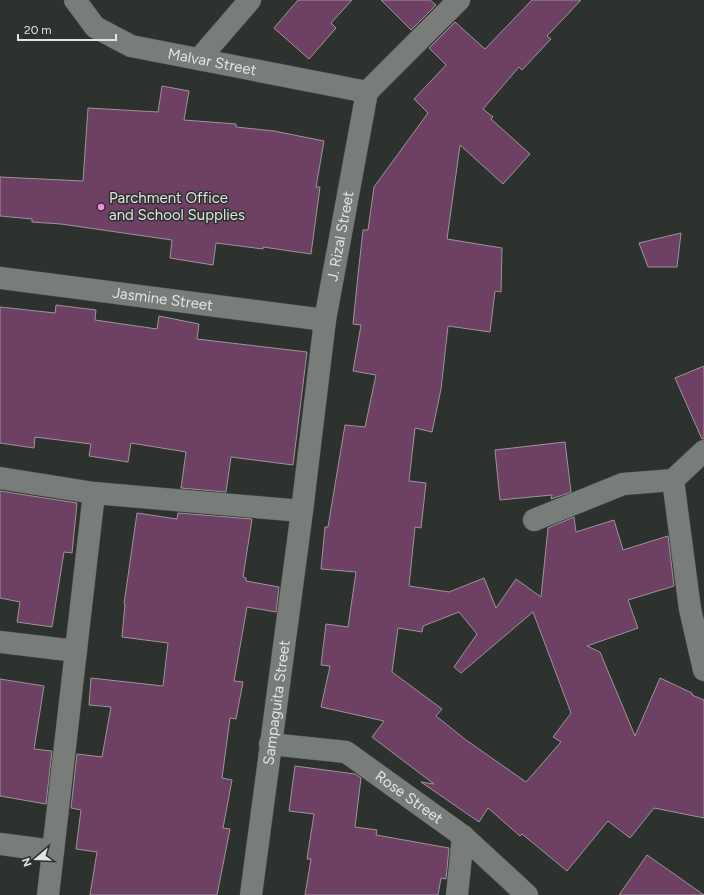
<svg xmlns="http://www.w3.org/2000/svg" width="704" height="895" viewBox="0 0 704 895" font-family="Figtree,sans-serif">
  <rect width="100%" height="100%" fill="#2e322f"/>
  <g fill="#6e4063" stroke="#9a9599" fill-rule="evenodd">
    <polygon points="298,0 352,0 331,23 336,28 309,59 274,28"/>
    <polygon points="381,0 430,0 436,5 411,30"/>
    <path d="M532 0H581L547 36 551 39 522 70 519 67 483 109 493 117 491 119 530 154 503 184 460 145 447 239 502 248 501 292 495 291 490 332 448 326 441 389 432 432 415 428 409 481 426 483 421 528 415 527 409 586 449 592 484 578 496 608 516 579 541 597 548 528 574 517 576 532 614 520 623 550 668 536 674 586 628 600 638 628 587 646 600 652 635 736 660 678 692 693V695L704 700V818L654 808 630 838 608 821 567 871 522 834 520 836 488 808 479 822 421 782 434 784 372 737 384 721 321 707 330 666 321 665 326 624 348 627 356 572 321 569 325 527H328L345 425 365 427 376 375 353 371 361 325 353 324 358 275 363 230H368L374 187 428 113 414 99 446 65 429 48 455 22 485 49ZM459 612 477 634 454 667 461 673 533 612 571 713 553 737 561 742 526 782 466 740 436 716 442 709 392 672 398 628 422 632 423 626Z"/>
    <polygon points="162,86 189,91 184,120 236,124 236,127 274,131 324,141 316,187 320,187 311,254 263,247 263,249 216,243 213,265 170,258 172,240 61,224 32,222 32,219 0,216 0,177 83,181 88,108 158,112"/>
    <polygon points="681,233 677,267 648,267 639,243"/>
    <polygon points="56,305 96,310 95,320 157,329 159,316 199,324 197,339 307,352 293,465 231,457 226,492 181,488 186,452 131,443 128,462 89,456 91,444 35,437 34,448 0,443 0,307 55,313"/>
    <polygon points="704,366 704,439 702,439 675,378"/>
    <polygon points="565,442 571,492 551,499 552,495 500,500 495,450"/>
    <polygon points="0,491 77,503 72,553 64,552 52,627 17,622 20,602 0,598"/>
    <polygon points="137,513 177,519 178,513 252,519 243,577 246,578 246,581 279,587 276,612 247,607 234,681 243,682 236,719 230,718 222,778 232,780 223,828 230,829 217,895 90,895 97,852 76,849 81,810 71,808 77,754 102,757 111,707 89,705 91,678 163,686 168,643 122,637 125,604 124,604"/>
    <polygon points="0,679 44,686 34,749 52,751 46,804 0,796"/>
    <polygon points="295,766 355,774 361,778 355,827 377,830 376,835 449,848 446,879 441,878 438,895 305,895 311,859 307,859 314,814 289,811"/>
    <polygon points="647,855 704,895 619,895"/>
  </g>
  <g fill="none" stroke-linecap="round" stroke-linejoin="round">
    <g stroke="#4b4f4d" stroke-width="23">
      <g id="minor">
        <path id="s1" d="M75 0 95 27 131 46 367 92"/>
        <polyline points="199,59 250,0"/>
        <path id="s2" d="M0 278 325 320"/>
        <polyline points="704,451 673,480 690,609 704,670"/>
        <polyline points="0,478 94,493 302,511"/>
        <polyline points="534,520 623,484 673,480"/>
        <polyline points="0,642 76,651"/>
        <path id="s3" d="M270 744 346 752 463 836 527 895"/>
        <polyline points="0,844 53,851"/>
        <polyline points="48,895 94,493"/>
        <path id="s4" d="M251 895 302 511 325 320 367 92 459 0"/>
        <polyline points="457,895 463,836"/>
      </g>
    </g>
    <use href="#minor" stroke="#787d7a" stroke-width="22"/>
  </g>
  <circle fill="#fd86e2" stroke="#2e322f" stroke-width="1.5" cx="101" cy="207" r="4"/>
  <g text-anchor="middle" dominant-baseline="central" stroke-width="3" stroke-linejoin="round" paint-order="stroke">
    <g font-size="15" fill="#e1e4e2" stroke="#2e322f">
      <text stroke="none"><textPath href="#s1" startOffset="157">Malvar Street</textPath></text>
      <text stroke="none"><textPath href="#s4" startOffset="665">J. Rizal Street</textPath></text>
      <text stroke="none"><textPath href="#s2" startOffset="164">Jasmine Street</textPath></text>
      <text stroke="none"><textPath href="#s4" startOffset="194">Sampaguita Street</textPath></text>
      <text stroke="none"><textPath href="#s3" startOffset="154">Rose Street</textPath></text>
    </g>
    <g font-size="15" fill="#e1e4e2" stroke="#2e322f" text-anchor="start">
      <text x="109" y="198">Parchment Office<tspan x="109" dy="17">and School Supplies</tspan></text>
    </g>
  </g>
  <g transform="translate(36 859) rotate(251)" stroke="#2e322f" stroke-width="3" paint-order="stroke">
  <path d="M0-3L7 15L0 10L-7 15Z" fill="#e1e4e2"/>
  <text y="-6" font-size="11" font-weight="bold" text-anchor="middle" fill="#e1e4e2">N</text>
  </g>
  <path d="M18 34v6h98v-6" fill="none" stroke="#e1e4e2" stroke-width="2"/>
  <text x="24" y="34" font-size="12" fill="#e1e4e2" stroke="#2e322f" stroke-width="3" paint-order="stroke">20 m</text>
</svg>
